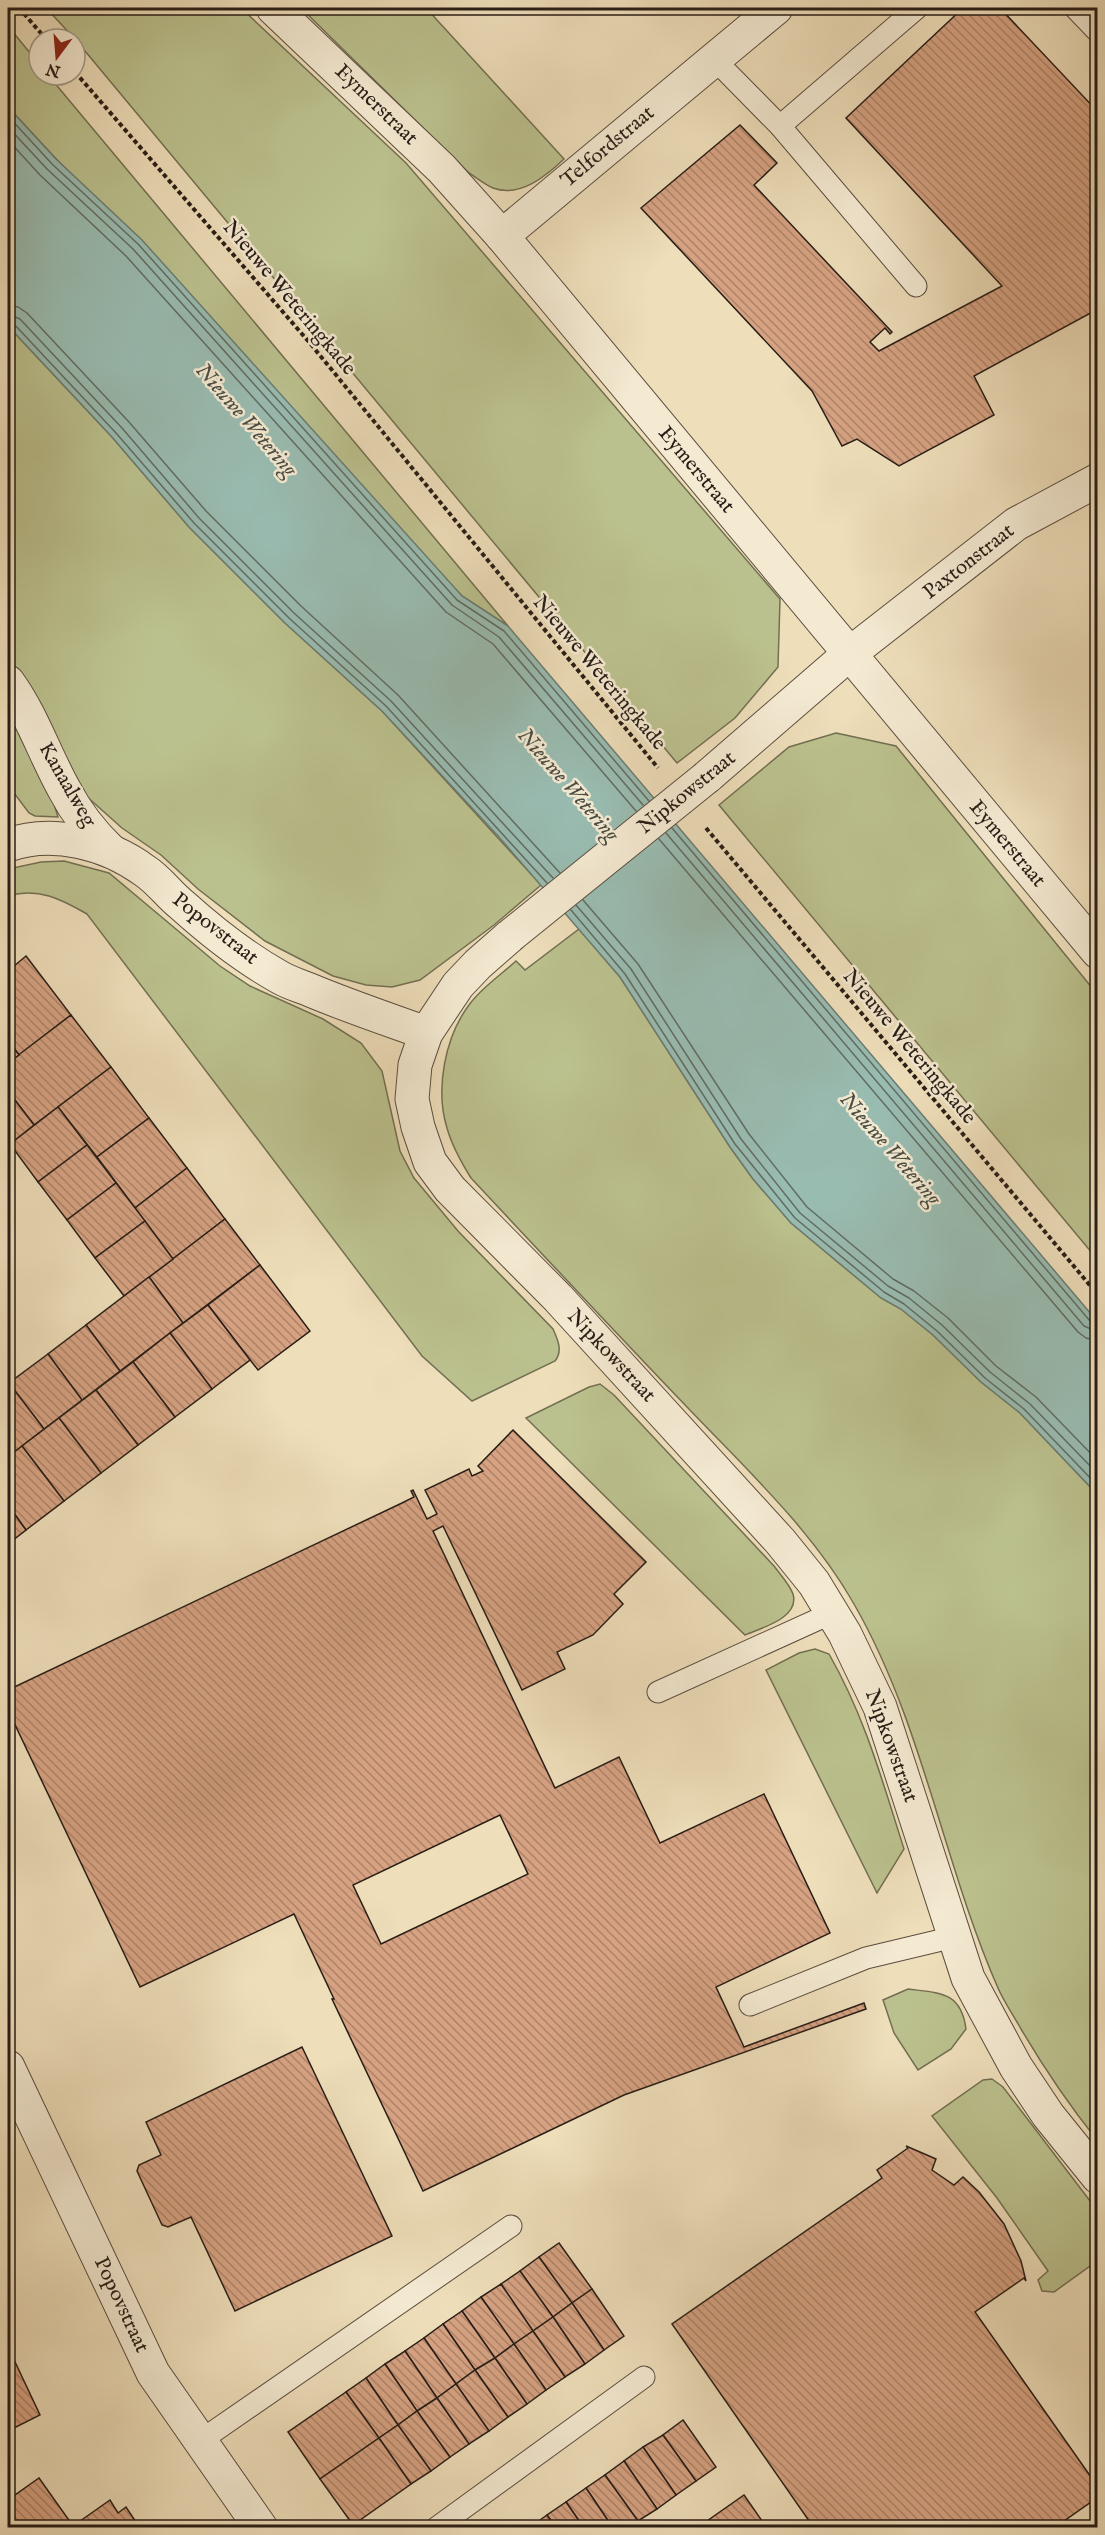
<svg xmlns="http://www.w3.org/2000/svg" width="1105" height="2535" viewBox="0 0 1105 2535" font-family="'IM FELL English',serif">
  <defs>
    <pattern id="building-back-hatch" width="6" height="6" patternUnits="userSpaceOnUse" patternTransform="scale(1.5)"><rect width="6" height="6" fill="#d6a282"/><path d="M-1 5l2 2M0 0l6 6M5-1l2 2" fill="none" stroke="#ae8369"/></pattern>
  </defs>
  <rect width="100%" height="100%" fill="#eedeba"/>
  <filter id="stains"><feTurbulence type="fractalNoise" baseFrequency=".00333" numOctaves="4"/><feColorMatrix values="0 0 0 0 .2 0 0 0 0 .09 0 0 0 0 .02 0 0 0 .5 -.17"/></filter>
  <radialGradient id="worn" r=".72"><stop offset=".6" stop-color="#630" stop-opacity="0"/><stop offset="1" stop-color="#630" stop-opacity=".3"/></radialGradient>
  <g fill="#bbc18e" stroke="#726f52" stroke-width="1.5">
    <polygon points="46,8 241,8 406,163 780,599 778,667 735,718 677,763 75,39"/>
    <path d="M301 8H426L564 159C546 176 520 198 493 188 485 185 477 178 469 173Z"/>
    <polygon points="8,26 39,64 39,75 48,75 508,626 462,596 8,107"/>
    <polygon points="8,326 112,437 189,527 285,623 382,711 541,885 494,925 420,980 392,987 366,985 333,976 265,941 198,889 161,855 122,828 85,795 34,700 8,663"/>
    <polygon points="8,704 51,794 58,817 35,816 29,813 8,785"/>
    <polygon points="836,733 896,746 1097,994 1097,1259 719,805 789,747"/>
    <path d="M64 861 109 873 220 966 250 986 323 1019 361 1043 382 1071 400 1151 414 1178 458 1231 553 1329C558 1340 563 1351 555 1361L472 1401 422 1356 87 914C61 899 38 887 8 896V869L41 862Z"/>
    <path d="M579 929 620 977 730 1147 753 1179 791 1223 881 1298 901 1309 933 1335 981 1382 1020 1413 1097 1494V2140C1069 2105 1044 2068 1021 2029 1014 2016 1004 2002 998 1988 943 1863 923 1724 854 1604 812 1530 746 1469 688 1408 615 1332 543 1255 471 1178 461 1162 452 1146 447 1128 435 1089 445 1037 469 1005 481 988 501 975 516 961L525 970Z"/>
    <path d="M600 1384 614 1395 774 1566C780 1574 790 1585 793 1594 800 1618 761 1628 745 1635L526 1418 589 1387Z"/>
    <path d="M815 1649 829 1654C865 1717 882 1780 904 1849L877 1893 766 1670 799 1653Z"/>
    <path d="M908 1989C939 1993 961 1991 966 2029L951 2049 918 2070 894 2033 883 2000Z"/>
    <polygon points="992,2079 1003,2087 1097,2210 1097,2261 1054,2292 1042,2291 1038,2280 1048,2271 997,2198 932,2116 983,2080"/>
  </g>
  <polygon fill="#99bcb1" stroke="#6c7c73" stroke-width="1.5" points="8,107 56,159 142,240 462,596 508,626 1097,1321 1097,1494 1020,1413 981,1382 933,1335 901,1309 881,1298 791,1223 753,1179 730,1147 620,977 499,837 382,711 285,623 189,527 112,437 8,326"/>
  <g fill="none" stroke-linecap="round" stroke-linejoin="round">
    <g stroke="#606c64" stroke-width="1.5">
      <polyline points="8,116 52,164 138,244 457,600 504,631 649,801"/>
      <polyline points="8,127 47,169 133,249 452,605 499,637 643,805"/>
      <polyline points="8,140 40,175 126,256 446,612 493,644 636,811"/>
      <polyline points="8,305 18,307 27,313 129,422 206,511 301,606 398,695 560,873"/>
      <polyline points="8,314 20,319 122,428 199,518 294,613 391,701 553,878"/>
      <polyline points="8,322 14,324 116,433 194,523 289,618 386,706 547,883"/>
      <polyline points="672,828 1090,1321 1098,1324"/>
      <polyline points="666,833 1084,1326 1098,1332"/>
      <polyline points="659,839 1078,1332 1086,1338 1098,1341"/>
      <polyline points="583,900 638,964 749,1134 807,1207 893,1279 914,1291 948,1318 996,1366 1036,1397 1098,1461"/>
      <polyline points="576,905 631,969 741,1139 800,1213 888,1286 909,1298 942,1325 990,1372 1030,1404 1098,1474"/>
      <polyline points="571,910 625,974 735,1144 795,1218 884,1292 904,1304 937,1331 985,1378 1024,1409 1098,1486"/>
    </g>
  </g>
  <g fill="url(#building-back-hatch)" stroke="#281d16" stroke-width="1.5" fill-rule="evenodd">
    <polygon points="963,8 1000,8 1098,112 1098,309 974,376 994,415 899,466 857,439 842,446 812,391 641,208 740,125 777,163 754,185 892,332 890,334 885,328 870,342 879,351 1002,286 846,118"/>
    <polygon points="26,956 71,1015 19,1055 8,1040 8,971"/>
    <polygon points="71,1015 111,1067 34,1125 8,1091 8,1063"/>
    <polygon points="8,1040 19,1055 8,1063"/>
    <polygon points="111,1067 149,1118 97,1157 58,1107"/>
    <polygon points="8,1091 34,1125 8,1146"/>
    <polygon points="58,1107 87,1145 38,1182 10,1144"/>
    <polygon points="149,1118 187,1168 135,1208 97,1157"/>
    <polygon points="87,1145 116,1183 67,1220 38,1182"/>
    <polygon points="187,1168 225,1219 173,1259 135,1208"/>
    <polygon points="116,1183 145,1221 95,1258 67,1220"/>
    <polygon points="225,1219 260,1265 183,1323 149,1277"/>
    <polygon points="145,1221 173,1259 124,1296 95,1258"/>
    <polygon points="260,1265 310,1331 258,1370 208,1305"/>
    <polygon points="149,1277 183,1323 120,1371 86,1325"/>
    <polygon points="208,1305 250,1360 212,1389 170,1333"/>
    <polygon points="86,1325 120,1371 82,1400 48,1354"/>
    <polygon points="170,1333 212,1389 175,1417 133,1362"/>
    <polygon points="48,1354 82,1400 44,1429 9,1383"/>
    <polygon points="133,1362 175,1417 138,1445 96,1390"/>
    <polygon points="9,1383 44,1429 8,1457 8,1385"/>
    <polygon points="96,1390 138,1445 101,1473 59,1418"/>
    <polygon points="59,1418 101,1473 64,1501 22,1446"/>
    <path d="M513 1430 646 1562 614 1594 623 1604 593 1635 557 1652 565 1669 522 1690 443 1526 433 1531 555 1788 619 1757 660 1843 764 1794 830 1933 716 1987 744 2047 864 2003 866 2009 624 2095 423 2191 332 1999H334L294 1914 140 1987 8 1710V1690L402 1503 414 1497 411 1491 413 1490 427 1519 437 1514 425 1490 469 1469 472 1476 483 1471 478 1466ZM500 1815 528 1874 381 1944 353 1885Z"/>
    <polygon points="22,1446 64,1501 26,1530 8,1505 8,1457"/>
    <polygon points="8,1505 26,1530 8,1544"/>
    <polygon points="302,2047 392,2236 235,2311 191,2217 168,2227 162,2225 137,2171 139,2165 161,2155 146,2122"/>
    <polygon points="906,2146 936,2159 932,2170 954,2185 963,2177 979,2192 1004,2224 1021,2261 1026,2281 1024,2278 975,2312 1098,2487 1098,2497 1054,2528 814,2528 672,2324 882,2178 877,2170 908,2148"/>
    <polygon points="559,2243 592,2289 572,2303 539,2257"/>
    <polygon points="539,2257 572,2303 553,2317 520,2271"/>
    <polygon points="520,2271 553,2317 533,2331 501,2284"/>
    <polygon points="501,2284 533,2331 514,2344 481,2297"/>
    <polygon points="592,2289 624,2336 604,2350 572,2303"/>
    <polygon points="481,2297 514,2344 495,2358 462,2311"/>
    <polygon points="572,2303 604,2350 585,2364 553,2317"/>
    <polygon points="462,2311 495,2358 475,2370 443,2324"/>
    <polygon points="553,2317 585,2364 565,2377 533,2331"/>
    <polygon points="443,2324 475,2370 456,2384 424,2338"/>
    <polygon points="533,2331 565,2377 546,2390 514,2344"/>
    <polygon points="424,2338 456,2384 437,2398 405,2351"/>
    <polygon points="514,2344 546,2390 527,2404 495,2358"/>
    <polygon points="8,2347 40,2415 8,2431"/>
    <polygon points="405,2351 437,2398 417,2411 385,2364"/>
    <polygon points="495,2358 527,2404 508,2417 475,2370"/>
    <polygon points="385,2364 417,2411 398,2425 366,2378"/>
    <polygon points="475,2370 508,2417 489,2431 456,2384"/>
    <polygon points="366,2378 398,2425 379,2438 346,2392"/>
    <polygon points="456,2384 489,2431 469,2444 437,2398"/>
    <polygon points="346,2392 379,2438 320,2479 288,2432"/>
    <polygon points="437,2398 469,2444 450,2457 417,2411"/>
    <polygon points="417,2411 450,2457 431,2471 398,2425"/>
    <polygon points="683,2420 716,2467 696,2481 663,2435"/>
    <polygon points="398,2425 431,2471 411,2484 379,2438"/>
    <polygon points="663,2435 696,2481 676,2495 643,2447"/>
    <polygon points="379,2438 411,2484 353,2525 320,2479"/>
    <polygon points="643,2447 676,2495 657,2509 624,2461"/>
    <polygon points="624,2461 657,2509 638,2521 605,2475"/>
    <polygon points="605,2475 638,2521 629,2528 613,2528 586,2488"/>
    <polygon points="39,2478 73,2526 110,2500 118,2513 126,2507 140,2528 8,2528 8,2500"/>
    <polygon points="586,2488 613,2528 584,2528 566,2502"/>
    <polygon points="744,2495 767,2528 697,2528"/>
    <polygon points="566,2502 584,2528 556,2528 547,2515"/>
    <polygon points="547,2515 556,2528 529,2528"/>
  </g>
  <g fill="none" stroke-linecap="round" stroke-linejoin="round">
    <g stroke="#5a4d3f" stroke-width="23">
      <g id="service">
        <polyline points="1075,8 1098,32"/>
        <polyline points="714,59 780,126 916,286"/>
        <polyline points="780,126 917,8"/>
        <polyline points="658,1692 832,1613"/>
        <polyline points="750,2005 866,1958 954,1937"/>
        <polyline points="200,2441 511,2226"/>
        <polyline points="436,2528 644,2377"/>
      </g>
    </g>
    <g stroke="#5a4d3f" stroke-width="35">
      <g id="minor">
        <polyline points="273,8 442,169 502,236 1098,952"/>
        <polyline points="502,236 776,8"/>
        <path d="M8 682C32 715 44 753 64 789 76 812 92 833 111 851"/>
        <path d="M8 845C53 829 107 843 145 871 159 880 169 895 182 905 212 932 245 958 281 978 290 983 300 986 310 990 348 1006 387 1019 426 1033"/>
        <polyline points="8,2067 153,2373 261,2528"/>
      </g>
    </g>
    <g stroke="#5a4d3f" stroke-width="35">
      <g id="tertiary">
        <polyline points="707,777 848,655 1016,524 1098,480"/>
        <polyline points="510,936 478,964 458,985 426,1033 415,1065 412,1099 418,1127 430,1162 450,1189 558,1298 780,1541 814,1583 845,1634 880,1707 968,1978 1016,2067 1048,2115 1098,2177"/>
      </g>
    </g>
    <g stroke="#281d16" stroke-width="4" stroke-dasharray="4.5 3" stroke-linecap="butt">
      <polyline points="19,8 46,39"/>
      <polyline points="75,72 309,342 658,768"/>
      <polyline points="706,828 1098,1295"/>
    </g>
    <use href="#service" stroke="#f4ead2" stroke-width="21"/>
    <use href="#minor" stroke="#f4ead2" stroke-width="33"/>
    <use href="#tertiary" stroke="#f4ead2" stroke-width="33"/>
    <g stroke="#5a4d3f" stroke-width="35" stroke-linecap="butt">
      <polyline id="tertiary-bridge" points="510,936 707,777"/>
    </g>
    <use href="#tertiary-bridge" stroke="#f4ead2" stroke-width="33"/>
  </g>
  <g text-anchor="middle" dominant-baseline="central" stroke-width="5" stroke-linejoin="round" paint-order="stroke">
    <g font-size="21" fill="#281d16" stroke="#f4ead2">
      <text transform="translate(376 105) rotate(44)">Eymerstraat</text>
      <text transform="translate(608 147) rotate(-40)">Telfordstraat</text>
      <text transform="translate(289 298) rotate(50)">Nieuwe Weteringkade</text>
      <text transform="translate(696 470) rotate(50)">Eymerstraat</text>
      <text transform="translate(969 562) rotate(-38)">Paxtonstraat</text>
      <text transform="translate(599 673) rotate(50)">Nieuwe Weteringkade</text>
      <text transform="translate(67 785) rotate(60)">Kanaalweg</text>
      <text transform="translate(687 793) rotate(-39)">Nipkowstraat</text>
      <text transform="translate(1007 844) rotate(50)">Eymerstraat</text>
      <text transform="translate(215 929) rotate(38)">Popovstraat</text>
      <text transform="translate(909 1047) rotate(50)">Nieuwe Weteringkade</text>
      <text transform="translate(611 1356) rotate(47)">Nipkowstraat</text>
      <text transform="translate(891 1746) rotate(70)">Nipkowstraat</text>
      <text transform="translate(121 2305) rotate(65)">Popovstraat</text>
    </g>
    <g font-size="22" font-style="italic" fill="#4a4d44" stroke="#f4ead2">
      <text transform="translate(246 420) rotate(49)">Nieuwe Wetering</text>
      <text transform="translate(568 785) rotate(49)">Nieuwe Wetering</text>
      <text transform="translate(890 1149) rotate(49)">Nieuwe Wetering</text>
    </g>
  </g>
  <rect width="1105" height="2535" fill="none" stroke="#eedeba" stroke-width="30"/>
  <rect x="9" y="9" width="1087" height="2517" fill="none" stroke="#281d16" stroke-width="3"/>
  <rect x="15" y="15" width="1075" height="2505" fill="none" stroke="#281d16" stroke-width="1.5"/>
  <g transform="translate(57 57) rotate(196)"><circle r="28" fill="#f4ead2" stroke="#a29887" stroke-width="1.5"/>
  <path d="M0-4.5L10 22L0 15L-10 22Z" fill="#8f2418"/>
  <text y="-9" font-size="16" font-weight="bold" text-anchor="middle" fill="#281d16">N</text>
  </g>
  <rect width="100%" height="100%" filter="url(#stains)"/>
  <rect width="100%" height="100%" fill="url(#worn)"/>
</svg>
